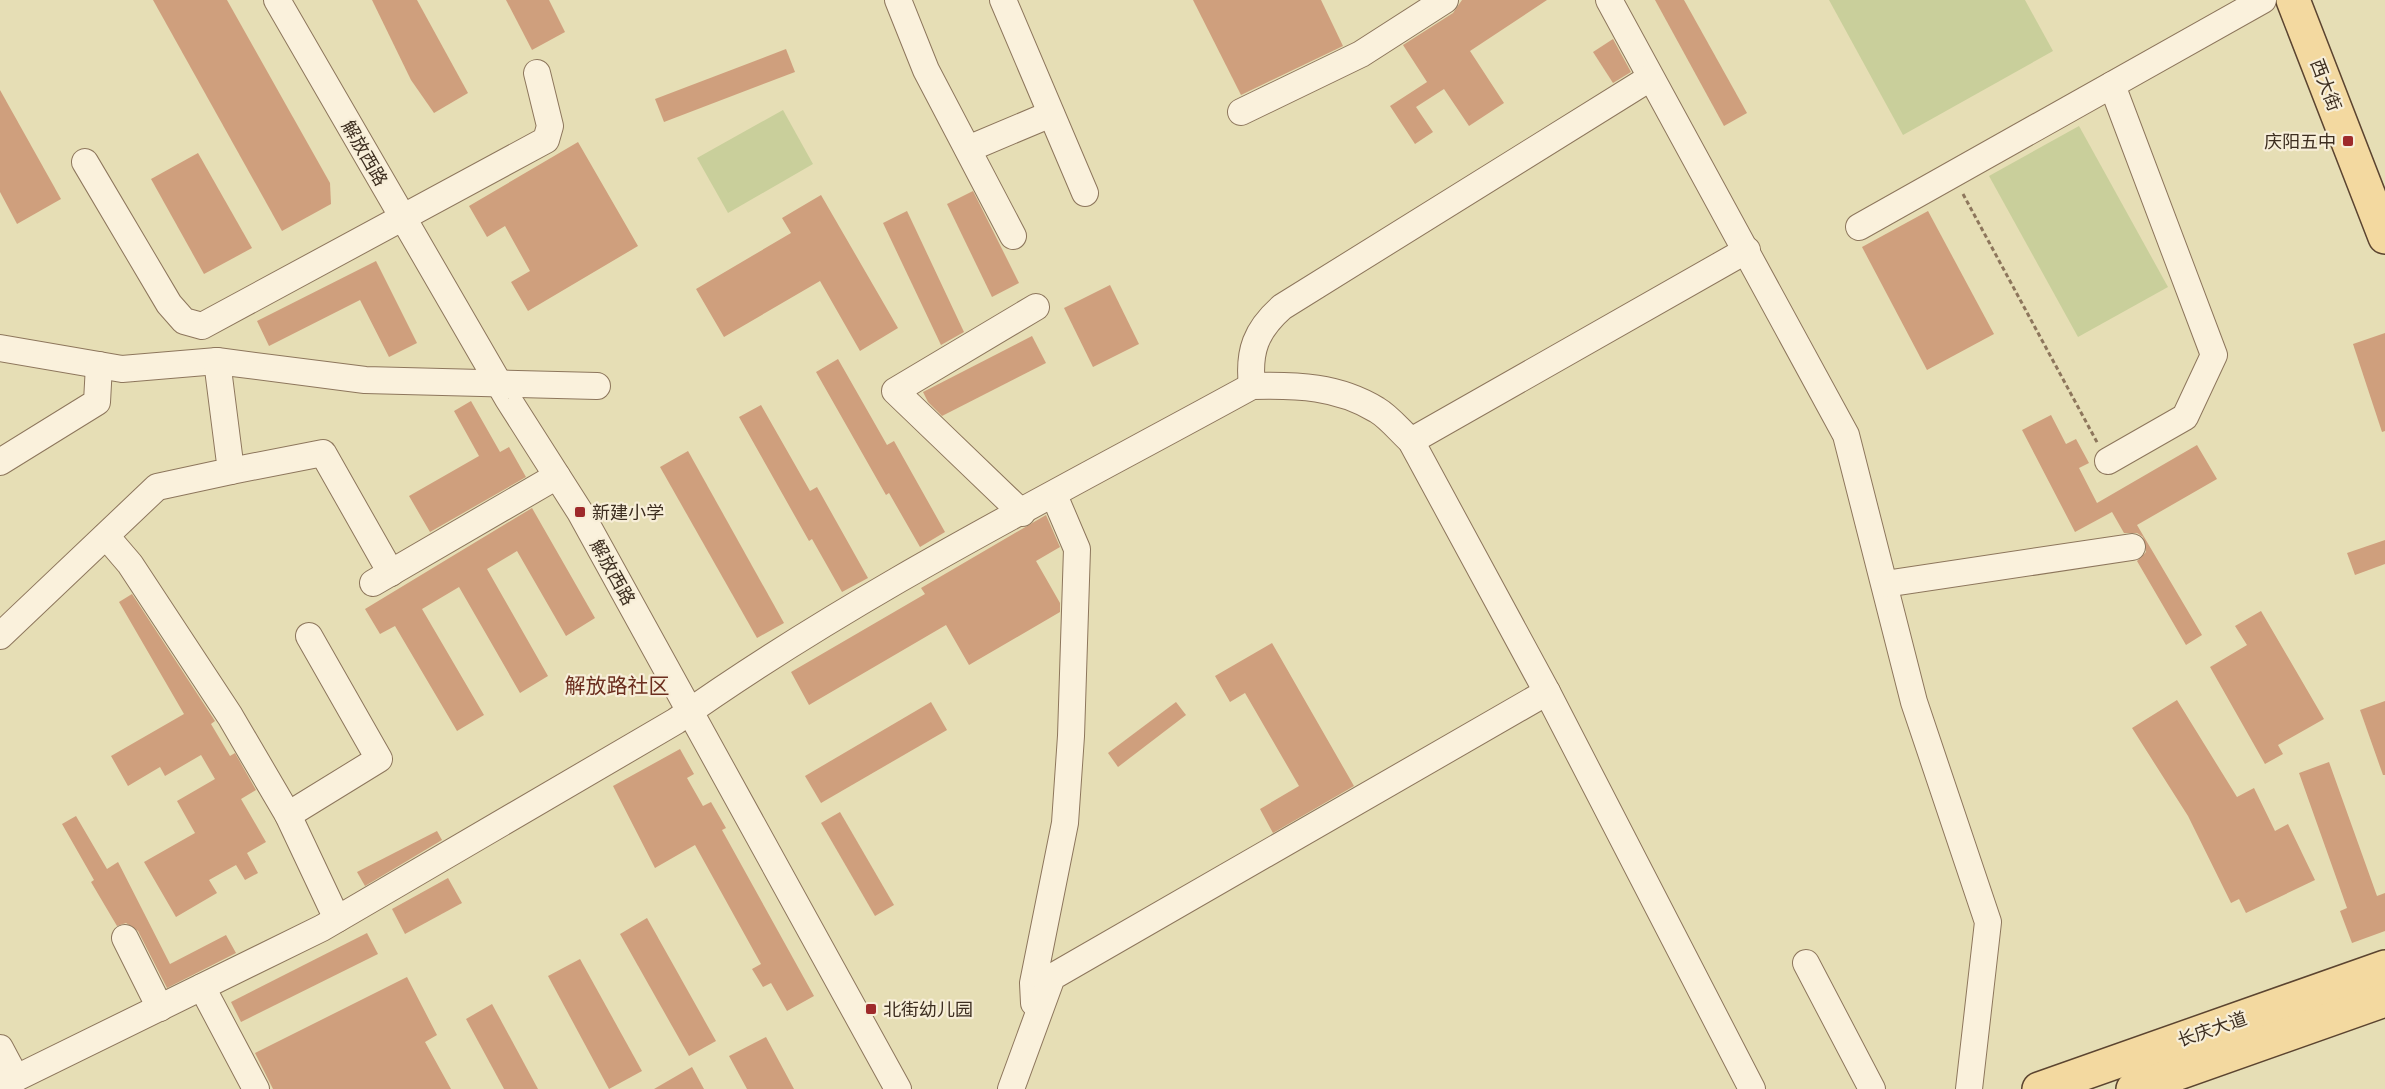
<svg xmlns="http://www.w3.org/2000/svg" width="2385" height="1089" viewBox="0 0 2385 1089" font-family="Merriweather,'Noto Sans SC',serif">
  <rect width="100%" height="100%" fill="#f0e4c8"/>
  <rect fill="#e6deb5" x="0" y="0" width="2385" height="1089"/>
  <g fill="#c9cf9b">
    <polygon points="1829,0 2025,0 2053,51 1903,135"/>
    <polygon points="783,110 813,164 728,213 697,158"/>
    <polygon points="2079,126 2168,287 2078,337 1989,176"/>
  </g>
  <g fill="#cf9f7d">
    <polygon points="153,0 227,0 330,183 331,204 282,231"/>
    <polygon points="372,0 417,0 468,93 434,113 411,80"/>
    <polygon points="506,0 549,0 565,32 532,50"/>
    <polygon points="1193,0 1321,0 1343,46 1241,95"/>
    <polygon points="1462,0 1547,0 1470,51 1504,103 1469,126 1444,89 1416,107 1433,132 1415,144 1390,106 1427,82 1403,45 1453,13"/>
    <polygon points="1655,0 1684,0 1747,113 1724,126"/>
    <polygon points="1613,39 1631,72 1613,83 1593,52"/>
    <polygon points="786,49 795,72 664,122 655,99"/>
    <polygon points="0,90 61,199 17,224 0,192"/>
    <polygon points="578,142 638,246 528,311 511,282 530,271 505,226 487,237 469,206"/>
    <polygon points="198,153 252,248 204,274 151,179"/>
    <polygon points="973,191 1019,283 992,297 947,204"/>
    <polygon points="821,195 898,328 860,351 820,281 724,337 696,289 791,233 782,218"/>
    <polygon points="907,211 964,332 941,345 883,223"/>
    <polygon points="1928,211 1994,334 1927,370 1862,247"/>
    <polygon points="376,261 417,343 389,357 360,300 269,346 257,321"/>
    <polygon points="1110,285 1139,344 1093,367 1064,308"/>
    <polygon points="2385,333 2385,431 2382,432 2353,344"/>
    <polygon points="1032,336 1046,363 942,416 928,402 923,392"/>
    <polygon points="838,359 887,445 894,441 945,532 920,547 889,493 886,495 816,372"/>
    <polygon points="471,401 500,452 509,447 526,477 430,532 409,496 479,456 454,411"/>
    <polygon points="761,405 810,491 817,487 868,578 842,592 812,539 809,541 739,417"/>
    <polygon points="2051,415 2066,444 2076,439 2089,463 2079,468 2097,503 2197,445 2217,479 2137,525 2202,635 2186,645 2137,561 2146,552 2143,537 2137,533 2124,533 2112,512 2075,532 2022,430"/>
    <polygon points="688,451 784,623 757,638 660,467"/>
    <polygon points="532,508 595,618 566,636 517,551 487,569 548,676 520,693 459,587 422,609 484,715 457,731 395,626 380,634 365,609"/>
    <polygon points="1046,515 1060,547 1036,561 1060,603 1060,612 969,665 946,625 809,705 791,672 925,594 921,588"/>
    <polygon points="2385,540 2385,564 2355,575 2347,553"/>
    <polygon points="132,594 215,721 211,724 230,756 235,753 256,790 241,799 266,842 247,853 258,873 245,880 236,865 209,880 217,893 176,917 144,862 195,833 177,801 215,779 201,755 165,776 160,767 128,786 111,756 184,714 119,602"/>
    <polygon points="2261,611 2324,719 2278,745 2283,754 2265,764 2210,667 2247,645 2235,626"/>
    <polygon points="1272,643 1354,786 1273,833 1260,809 1299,786 1245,693 1230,702 1215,676"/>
    <polygon points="2177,700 2237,797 2254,788 2275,831 2288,824 2315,880 2246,913 2239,899 2231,903 2188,816 2132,728"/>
    <polygon points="2385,701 2385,775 2383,775 2360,710"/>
    <polygon points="931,702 947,730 821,803 805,776"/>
    <polygon points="1176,702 1186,715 1118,767 1108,753"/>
    <polygon points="680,749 694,774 687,778 703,806 711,802 726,828 722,830 814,996 787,1011 771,983 763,987 752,969 761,964 695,845 655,868 613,786"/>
    <polygon points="2329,762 2377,896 2385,893 2385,931 2352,943 2340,911 2347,908 2299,773"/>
    <polygon points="840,812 894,905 875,916 821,823"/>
    <polygon points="76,816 107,869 118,862 170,964 226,935 236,953 167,988 138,931 126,923 117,926 91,882 94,880 62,824"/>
    <polygon points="437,831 442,840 365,886 357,872"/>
    <polygon points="448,878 462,903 405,934 392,909"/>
    <polygon points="647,918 716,1041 689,1056 620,934"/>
    <polygon points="367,933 378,954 241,1022 231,1002"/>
    <polygon points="580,959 642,1071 609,1089 548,976"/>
    <polygon points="407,977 437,1035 425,1042 451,1089 273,1089 255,1053"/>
    <polygon points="492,1004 538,1089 504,1089 466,1019"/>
    <polygon points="766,1037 794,1089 747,1089 729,1056"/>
    <polygon points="692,1067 704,1089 654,1089"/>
  </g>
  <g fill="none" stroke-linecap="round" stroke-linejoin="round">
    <g stroke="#8d765c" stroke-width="28">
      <g id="minor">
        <polyline points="277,0 508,399 580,512 898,1089"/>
        <polyline points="898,0 926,70 1013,236"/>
        <polyline points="1003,0 1085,193"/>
        <polyline points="1609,0 1846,435 1914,702 1988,922 1969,1089"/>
        <polyline points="1241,112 1361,54 1445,0"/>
        <polyline points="968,149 1051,114"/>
        <polyline points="85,162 169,304 184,321 202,326 546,140 550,126 537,73"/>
        <polyline points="1859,227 2263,0"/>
        <polyline points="0,348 122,369 217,361 365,380 597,386"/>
        <path d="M1252 386C1248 351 1256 330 1282 307L1650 78"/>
        <polyline points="1411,441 1747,250"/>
        <polyline points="2108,461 2185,417 2214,355 2112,85"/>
        <polyline points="0,462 97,402 99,365"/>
        <polyline points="231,471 323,453 391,573"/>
        <polyline points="1022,513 895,391 1036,307"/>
        <polyline points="106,536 130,564 230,716 288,815 337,919"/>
        <polyline points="373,583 557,476"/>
        <polyline points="1885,584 2132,547"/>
        <polyline points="0,636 157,487 231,471 217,361"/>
        <polyline points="288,815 379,759 309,636"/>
        <polyline points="125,938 160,1008"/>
        <polyline points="1806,963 1872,1089"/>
        <polyline points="202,987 256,1089"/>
        <polyline points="1034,1003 1033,983 1065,823 1071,736 1077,549 1054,495"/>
        <polyline points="0,1048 16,1078"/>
        <path d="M0 1086 322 928 676 721C856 593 1059 492 1252 386 1297 385 1338 386 1377 410 1389 417 1400 431 1411 441L1547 692 1752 1089"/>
        <polyline points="1011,1089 1052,977 1547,692"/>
      </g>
    </g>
    <g stroke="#5b4430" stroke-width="36">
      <g id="major">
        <polyline points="2293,0 2385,237"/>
        <polyline points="2039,1089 2385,967"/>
        <polyline points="2133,1089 2385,1000"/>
      </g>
    </g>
    <polyline stroke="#8d765c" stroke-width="3" stroke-dasharray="4.5 3" stroke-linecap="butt" points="1963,194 2098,444"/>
    <use href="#minor" stroke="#faf1dc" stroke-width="26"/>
    <use href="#major" stroke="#f3d9a0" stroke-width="33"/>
  </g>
  <g fill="#9e2a2b" stroke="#f7eed8" stroke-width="2">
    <rect x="2342" y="135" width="12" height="12" rx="3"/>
    <rect x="574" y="506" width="12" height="12" rx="3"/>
    <rect x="865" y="1003" width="12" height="12" rx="3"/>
  </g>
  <g text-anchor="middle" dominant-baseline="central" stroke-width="4.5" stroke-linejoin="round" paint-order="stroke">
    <g font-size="18" fill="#3d2e20" stroke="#f7eed8">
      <text transform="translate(2326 85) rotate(69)">西大街</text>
      <text transform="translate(365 153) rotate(60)">解放西路</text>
      <text transform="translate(613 572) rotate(61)">解放西路</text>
      <text transform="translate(2212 1029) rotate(-19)">长庆大道</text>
    </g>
    <g font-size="18" fill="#3d2e20" stroke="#f7eed8" text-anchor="start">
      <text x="2336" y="141" text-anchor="end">庆阳五中</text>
      <text x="592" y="512">新建小学</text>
      <text x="883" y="1009">北街幼儿园</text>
    </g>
    <g font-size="21" fill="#6b2e1e" stroke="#f7eed8">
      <text x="617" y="685">解放路社区</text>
    </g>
  </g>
</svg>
